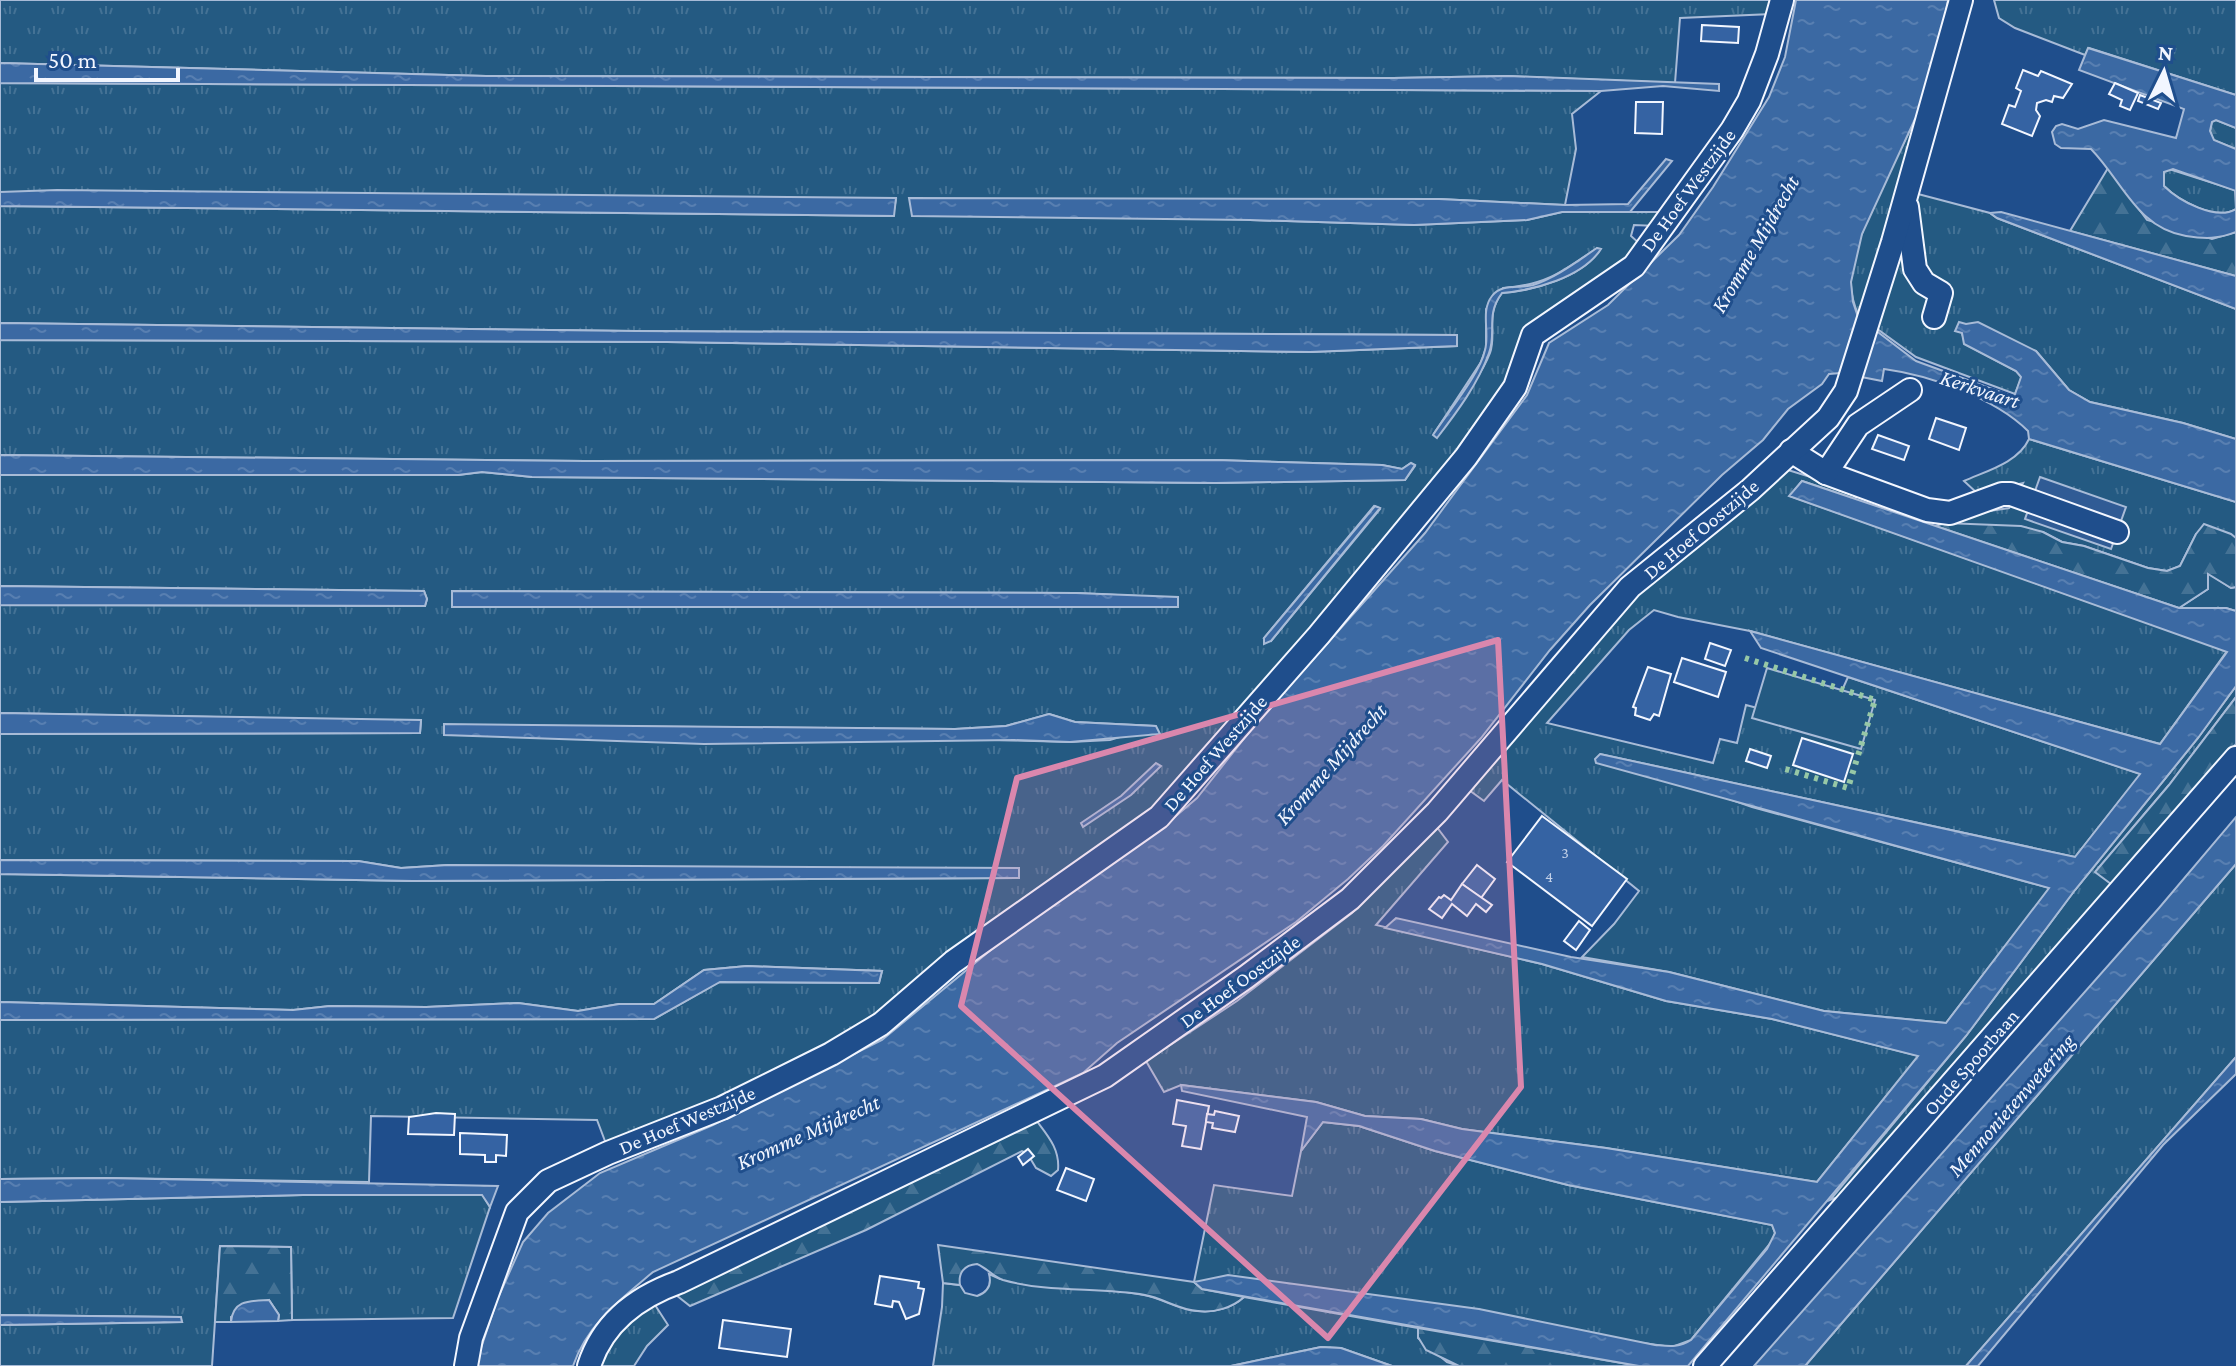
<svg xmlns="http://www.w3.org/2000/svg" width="2236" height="1366" viewBox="0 0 2236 1366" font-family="'Crimson Pro',serif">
  <defs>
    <pattern id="grass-tufts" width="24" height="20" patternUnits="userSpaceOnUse" patternTransform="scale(2)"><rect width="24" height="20" fill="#245a82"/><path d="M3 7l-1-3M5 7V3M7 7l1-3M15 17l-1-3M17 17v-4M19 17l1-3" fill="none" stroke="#447295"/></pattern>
    <pattern id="forest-firs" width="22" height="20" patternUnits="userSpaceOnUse" patternTransform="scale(2)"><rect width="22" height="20" fill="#245a82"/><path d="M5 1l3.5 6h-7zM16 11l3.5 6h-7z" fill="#447295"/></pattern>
    <pattern id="water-ripples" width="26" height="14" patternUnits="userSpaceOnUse" patternTransform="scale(2)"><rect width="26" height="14" fill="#3b69a3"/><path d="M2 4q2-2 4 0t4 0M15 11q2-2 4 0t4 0" fill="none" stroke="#587fb1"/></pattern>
  </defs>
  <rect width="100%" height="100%" fill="#1f4e8c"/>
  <g fill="url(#grass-tufts)" stroke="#a8bbd7" stroke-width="2" fill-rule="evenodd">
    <polygon points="0,0 1774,0 1772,14 1680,18 1675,83 1508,76 1393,78 486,76 0,63"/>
    <polygon points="1994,0 2236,0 2236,95 2089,48 2085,55 2015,28 1999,18"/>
    <path d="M0 83 1601 91 1572 114 1576 149 1565 205 1439 199 1250 220 1414 225 1527 220 1562 212H1668L1657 226 1634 225 1631 236 1640 244 1593 293 1516 366 1443 481 1190 780 880 1024 608 1149 597 1120 371 1116 369 1182 106 1178 0 1179V1020L654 1019 719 982 879 983 882 971 747 966 704 970 654 1004H619L578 1011 518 1003 426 1007 330 1006 293 1010 0 1002V874L413 881 1019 878 448 865 401 868 358 861 0 860V734L420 733 421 721 0 713V605L425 606 427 599 424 591 0 586V475H458L482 472 532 477 1216 483 1405 480 1415 466 1411 463 1402 469 1382 465 1216 460 585 461 0 455V340L667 342 1310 352 1457 346 1456 335 635 331 0 323V206L893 216 896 199 0 192ZM1597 248 1600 250C1582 277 1533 291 1502 293 1485 315 1497 333 1490 353 1479 382 1452 409 1433 435L1481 362 1486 348V309L1503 288C1546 285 1562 272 1597 248ZM1374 506 1380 509 1271 641 1264 638ZM453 591 1076 593 1178 598 1177 607H453ZM1049 714 1075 722 1156 726 1110 740 1070 742 444 725 955 729 1006 726Z"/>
    <path d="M1921 112 1875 276 1859 317C1854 305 1850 293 1851 280 1856 226 1893 168 1915 119Z"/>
    <path d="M2169 169 2235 190 2236 209C2216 221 2179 201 2164 186V172Z"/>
    <polygon points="1918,194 1990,213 1997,218 2236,309 2236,439 2183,423 2090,402 2069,390 2036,351 1962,333 1965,344 2016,371 2022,377 2015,394 1916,357 1876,328"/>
    <path d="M2029 439 2236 502V538L2196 534 2180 566 2167 571 2148 568 2084 546 2062 542 2043 532 1945 523 1969 514 2009 508 2023 483 1978 494 1964 481C1986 471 2018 463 2029 439Z"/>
    <polygon points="1788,470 1859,492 1855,499 1802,481 1790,496 2227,651 2160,744 1750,631 1678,617 1654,610 1629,630 1547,723 1713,763 1720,739 1737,743 1746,705 1826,726 1848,677 2141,774 2075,857 1600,754 1752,807 2050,888 1946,1023 1824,1011 1669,972 1582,957 1614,924 1639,891 1502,780 1484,801 1469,790 1653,575 1733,507 1744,510 1752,502 1755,490 1776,473"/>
    <polygon points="2208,573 2231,588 2236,587 2236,611 2226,608 2179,608 2208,589"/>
    <polygon points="2236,686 2236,697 2169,785 2096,871 2115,887 1841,1196 1830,1200 1966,1036 2075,890 2198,738"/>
    <polygon points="1436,826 1448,842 1376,925 1542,964 1666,1001 1772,1019 1919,1056 1817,1182 1606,1148 1462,1129 1421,1119 1365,1116 1316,1102 1181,1085 1164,1092 1146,1061 1237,1001 1352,913"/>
    <polygon points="2236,864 2236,1057 1966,1366 1805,1366"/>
    <polygon points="1323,1122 1359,1126 1435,1151 1568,1185 1772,1225 1775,1233 1773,1240 1691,1340 1672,1347 1194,1282 1214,1185 1292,1196 1301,1151"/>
    <polygon points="303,1195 483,1195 490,1207 453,1318 292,1320 291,1247 220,1246 212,1366 0,1366 0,1325 182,1322 180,1317 0,1315 0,1202"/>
    <path d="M989 1274 1000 1279C1048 1284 1097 1286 1144 1295 1162 1298 1178 1310 1197 1311 1214 1313 1232 1308 1244 1297L1418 1328V1338L1447 1362 1459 1366H1392L1341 1348 1321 1347 1231 1366H933L942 1307 943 1283 960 1285 965 1293 977 1296C988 1292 992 1285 989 1274Z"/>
    <polygon points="655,1305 668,1325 647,1346 634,1366 594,1366 602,1347 637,1314"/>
  </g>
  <g fill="url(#forest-firs)" stroke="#a8bbd7" stroke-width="2">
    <polygon points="2216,120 2236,128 2236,149 2213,140 2210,131 2212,121"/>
    <polygon points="2108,168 2147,220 2212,239 2236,232 2236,276 2070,231"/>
    <polygon points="1945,523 2021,526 2043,532 2062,542 2084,546 2148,568 2167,571 2180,566 2196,534 2204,524 2231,534 2236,538 2236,587 2231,588 2208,574 2208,589 2179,608 1935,526"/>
    <polygon points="2236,697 2236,744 2115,887 2095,872 2169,785"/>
    <path d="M1036 1120C1048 1136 1060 1149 1058 1170L1051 1176 1036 1168 1027 1153 1022 1151 866 1230 690 1306 676 1295Z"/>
    <path d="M938 1245 1194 1282 1202 1289 1244 1297C1232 1308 1214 1313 1198 1311 1179 1310 1163 1298 1145 1295 1098 1287 1049 1293 1003 1280 992 1276 987 1268 977 1264 964 1265 958 1273 960 1285L943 1283Z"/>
    <polygon points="220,1246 291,1247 292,1320 278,1321 279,1315 269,1300 231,1317 231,1322 215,1322"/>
    <polygon points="1418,1328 1639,1366 1459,1366 1426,1350 1418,1337"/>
  </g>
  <polygon fill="#245a82" stroke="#a8bbd7" stroke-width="2" points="1767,668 1875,700 1861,749 1752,718"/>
  <polygon fill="#305b95" stroke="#a8bbd7" stroke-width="2" points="2040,477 2126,507 2111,549 2025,519"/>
  <g fill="url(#water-ripples)" stroke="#a8bbd7" stroke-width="2">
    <path d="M1796 0H1948L1938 55 1921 112 1915 119 1862 234 1851 282 1853 302 1858 317 1916 361 2014 397 2021 377 2016 371 1964 344 1962 333 1955 331 1959 322 1966 324 1978 322 2036 351 2069 390 2090 402 2183 423 2236 439V502L2029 439 2028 431C1995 398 1929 375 1884 369L1882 381 1841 373 1829 374 1822 384 1788 409 1763 440 1722 475 1590 605 1550 650 1481 738 1383 846 1348 879 1296 922 1117 1043 1083 1073 653 1272C621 1299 587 1324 573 1366H475L497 1300 523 1242 548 1213 600 1173 713 1125 882 1040 998 944 1156 833 1197 798 1254 726 1425 533 1527 395 1549 343 1608 305 1679 235 1713 187 1769 97 1785 57Z"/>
    <path d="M2088 48 2236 95V128L2216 120 2212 122 2210 131 2214 140 2236 149V191L2173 169 2164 172V186C2179 201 2216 221 2236 209V232C2219 239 2205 239 2186 236 2137 228 2123 182 2091 149L2061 148 2055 144 2052 132 2056 126 2062 124 2078 129 2104 120 2176 138 2184 109 2079 70Z"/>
    <polygon points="0,63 486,76 1393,78 1508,76 1719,84 1719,91 1663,86 1601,91 0,83"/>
    <polygon points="1666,159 1672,161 1630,212 1562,212 1527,220 1414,225 1250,220 912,216 909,198 1439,199 1565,205 1628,204"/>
    <polygon points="57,190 896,198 894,216 0,206 0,192"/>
    <polygon points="2001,212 2236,276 2236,309 1997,218 1990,213"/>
    <path d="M1597 248 1601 249C1582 278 1534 290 1502 293 1485 315 1497 333 1489 353 1478 384 1457 412 1437 438L1433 435C1447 413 1480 374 1485 350 1490 333 1480 311 1492 296 1502 283 1519 289 1533 285 1557 277 1576 262 1597 248Z"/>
    <polygon points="0,323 635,331 1457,335 1457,346 1310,352 667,342 0,340"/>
    <polygon points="0,455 585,461 1216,460 1382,465 1402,469 1411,463 1415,465 1405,480 1216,483 532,477 482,472 458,475 0,475"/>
    <path d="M1802 481 2179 608H2226L2236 611V686L2198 738 2075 890 1966 1036 1688 1366H1639L1202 1289 1194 1282 1228 1275 1479 1309 1655 1345C1668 1346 1679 1348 1691 1340L1767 1249 1775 1233 1772 1225 1568 1185 1435 1151 1359 1126 1323 1122 1301 1151 1307 1117 1182 1091 1181 1085 1316 1102 1365 1116 1421 1119 1462 1129 1606 1148 1817 1182 1918 1056 1772 1019 1666 1001 1542 964 1385 928 1396 918 1571 957 1669 972 1824 1011 1946 1023 2049 888 1596 763 1595 759 1600 754 2075 857 2140 774 1761 648 1750 631 2160 744 2227 652 1789 496Z"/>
    <polygon points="1375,506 1380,508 1271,641 1264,644 1264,638"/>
    <polygon points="0,586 424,591 427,599 425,606 0,605"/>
    <polygon points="452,591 1076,593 1178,597 1178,607 452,607"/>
    <polygon points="0,713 421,720 420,733 0,734"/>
    <polygon points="1049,714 1075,722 1156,726 1160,734 1070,742 1014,740 704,744 444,735 444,724 955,729 1006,726"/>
    <polygon points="1156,763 1161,766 1131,795 1083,827 1081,823 1121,796"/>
    <polygon points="2236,817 2236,864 1805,1366 1754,1366 2159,908"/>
    <polygon points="0,860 358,861 401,868 448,865 1019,868 1019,878 413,881 0,874"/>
    <polygon points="747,966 882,971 879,983 720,982 654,1019 0,1020 0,1002 293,1010 330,1006 426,1007 518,1003 578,1011 619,1004 654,1004 704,970"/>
    <polygon points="2236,1057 2236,1074 2163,1145 1978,1366 1966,1366"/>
    <polygon points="106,1178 498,1186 490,1207 482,1195 303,1195 0,1202 0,1179"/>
    <path d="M269 1300 279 1315 278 1321 231 1322C233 1299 251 1301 269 1300Z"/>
    <polygon points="0,1315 181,1317 182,1322 0,1325"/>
    <polygon points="1321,1347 1341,1348 1392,1366 1231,1366"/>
  </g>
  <g fill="#3563a3" stroke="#f2f6ff" stroke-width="2">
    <polygon points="1702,25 1739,27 1738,43 1701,41"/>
    <polygon points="2023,70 2038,76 2041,71 2072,84 2063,98 2054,96 2052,102 2046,100 2037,103 2036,110 2040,116 2032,136 2002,124 2009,105 2015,107 2021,91 2016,88"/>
    <polygon points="2115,83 2138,93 2130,110 2120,106 2122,100 2109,94"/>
    <polygon points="2140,95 2161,103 2158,109 2138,101"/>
    <polygon points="1636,102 1663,102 1662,134 1635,133"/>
    <polygon points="1936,418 1966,428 1959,450 1929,439"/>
    <polygon points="1878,435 1909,446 1904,460 1872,449"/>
    <polygon points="1710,643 1731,650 1725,666 1705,659"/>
    <polygon points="1682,658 1726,672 1718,697 1674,682"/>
    <polygon points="1648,667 1671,674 1659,716 1654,714 1650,720 1635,715 1636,708 1633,707"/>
    <polygon points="1802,738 1853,754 1844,782 1793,765"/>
    <polygon points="1750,749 1771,756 1767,768 1746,761"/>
    <polygon points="1542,816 1627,879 1592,926 1507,862"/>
    <polygon points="1477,865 1495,879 1481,898 1462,884"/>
    <polygon points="1462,884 1492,905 1486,912 1476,904 1467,916 1452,904 1442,918 1429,909 1439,897 1441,898 1444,895 1451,900"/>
    <polygon points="1579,921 1590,930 1576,950 1564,941"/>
    <polygon points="1177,1100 1209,1106 1201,1149 1182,1146 1186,1126 1173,1124"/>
    <polygon points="1215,1111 1239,1116 1235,1132 1212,1128 1213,1123 1206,1122 1207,1114 1214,1115"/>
    <polygon points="436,1113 455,1114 454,1135 408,1134 409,1117"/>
    <polygon points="460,1133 507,1135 506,1156 496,1155 496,1162 485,1162 485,1155 460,1154"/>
    <polygon points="1028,1149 1034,1156 1023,1165 1018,1157"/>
    <polygon points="1066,1168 1094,1179 1086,1201 1057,1190"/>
    <polygon points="880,1276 919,1282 918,1288 924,1289 919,1314 906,1319 899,1302 893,1301 892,1307 875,1304"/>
    <polygon points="723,1320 791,1329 787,1357 719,1348"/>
  </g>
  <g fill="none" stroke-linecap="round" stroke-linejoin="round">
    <g stroke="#f2f6ff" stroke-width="26">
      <g id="minor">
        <polyline points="1907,207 1915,269 1924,283 1941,293 1934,317"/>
        <polyline points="1791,451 1826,473 1927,510 1950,513 2002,494 2011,494 2117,532"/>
        <polyline points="1826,473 1858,425 1910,390"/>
        <polyline points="466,1366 471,1338 517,1212 548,1181 608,1153 722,1108 831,1054 881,1024 953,962 1159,817 1319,635 1466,457 1515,387 1533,335 1634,266 1732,130 1749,101 1767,54 1782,0"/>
        <path d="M589 1366C603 1322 637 1297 679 1282L1105 1076 1246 977 1350 899 1437 812 1630 587 1750 490 1828 418 1846 391 1893 242 1961 0"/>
        <polyline points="1705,1366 2236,758"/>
      </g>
    </g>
    <use href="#minor" stroke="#1f4e8c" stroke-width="22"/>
    <polyline stroke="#97c8a6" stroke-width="6" stroke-dasharray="4 6" stroke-linecap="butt" points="1745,658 1875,700 1848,788 1782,768"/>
  </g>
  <path fill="#da87ad" fill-opacity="0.2" stroke="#da87ad" stroke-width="6" stroke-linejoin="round" d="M1498 640 1521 1087 1328 1338 961 1006 1017 778Z"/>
  <g text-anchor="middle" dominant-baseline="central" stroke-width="6" stroke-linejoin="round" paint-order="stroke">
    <g font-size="16" fill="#c3d1e8">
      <text x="1565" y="852">3</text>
      <text x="1549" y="876">4</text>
    </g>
    <g font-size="20" fill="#f2f6ff" stroke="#1f4e8c">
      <text transform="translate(1688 190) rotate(-54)">De Hoef Westzijde</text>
      <text transform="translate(1701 529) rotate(-40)">De Hoef Oostzijde</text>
      <text transform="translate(1215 753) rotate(-49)">De Hoef Westzijde</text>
      <text transform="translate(1240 981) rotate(-36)">De Hoef Oostzijde</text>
      <text transform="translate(1971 1062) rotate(-49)">Oude Spoorbaan</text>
      <text transform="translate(687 1120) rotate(-23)">De Hoef Westzijde</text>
    </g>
    <g font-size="22" font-style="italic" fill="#f2f6ff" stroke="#1f4e8c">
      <text transform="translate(1755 244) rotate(-60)">Kromme Mijdrecht</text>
      <text transform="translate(1980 389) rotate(18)">Kerkvaart</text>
      <text transform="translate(1331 764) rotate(-48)">Kromme Mijdrecht</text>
      <text transform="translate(2011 1105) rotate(-49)">Mennonietenwetering</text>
      <text transform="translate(808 1132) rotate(-24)">Kromme Mijdrecht</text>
    </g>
  </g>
  <g transform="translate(2164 72) rotate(5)" stroke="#1f4e8c" stroke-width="6" paint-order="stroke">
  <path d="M0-6L14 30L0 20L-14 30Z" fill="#f2f6ff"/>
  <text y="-12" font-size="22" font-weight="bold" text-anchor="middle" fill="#f2f6ff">N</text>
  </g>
  <path d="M36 68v12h142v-12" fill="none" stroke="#f2f6ff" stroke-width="4"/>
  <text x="48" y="68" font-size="24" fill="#f2f6ff" stroke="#1f4e8c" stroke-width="6" paint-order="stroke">50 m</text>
</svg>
